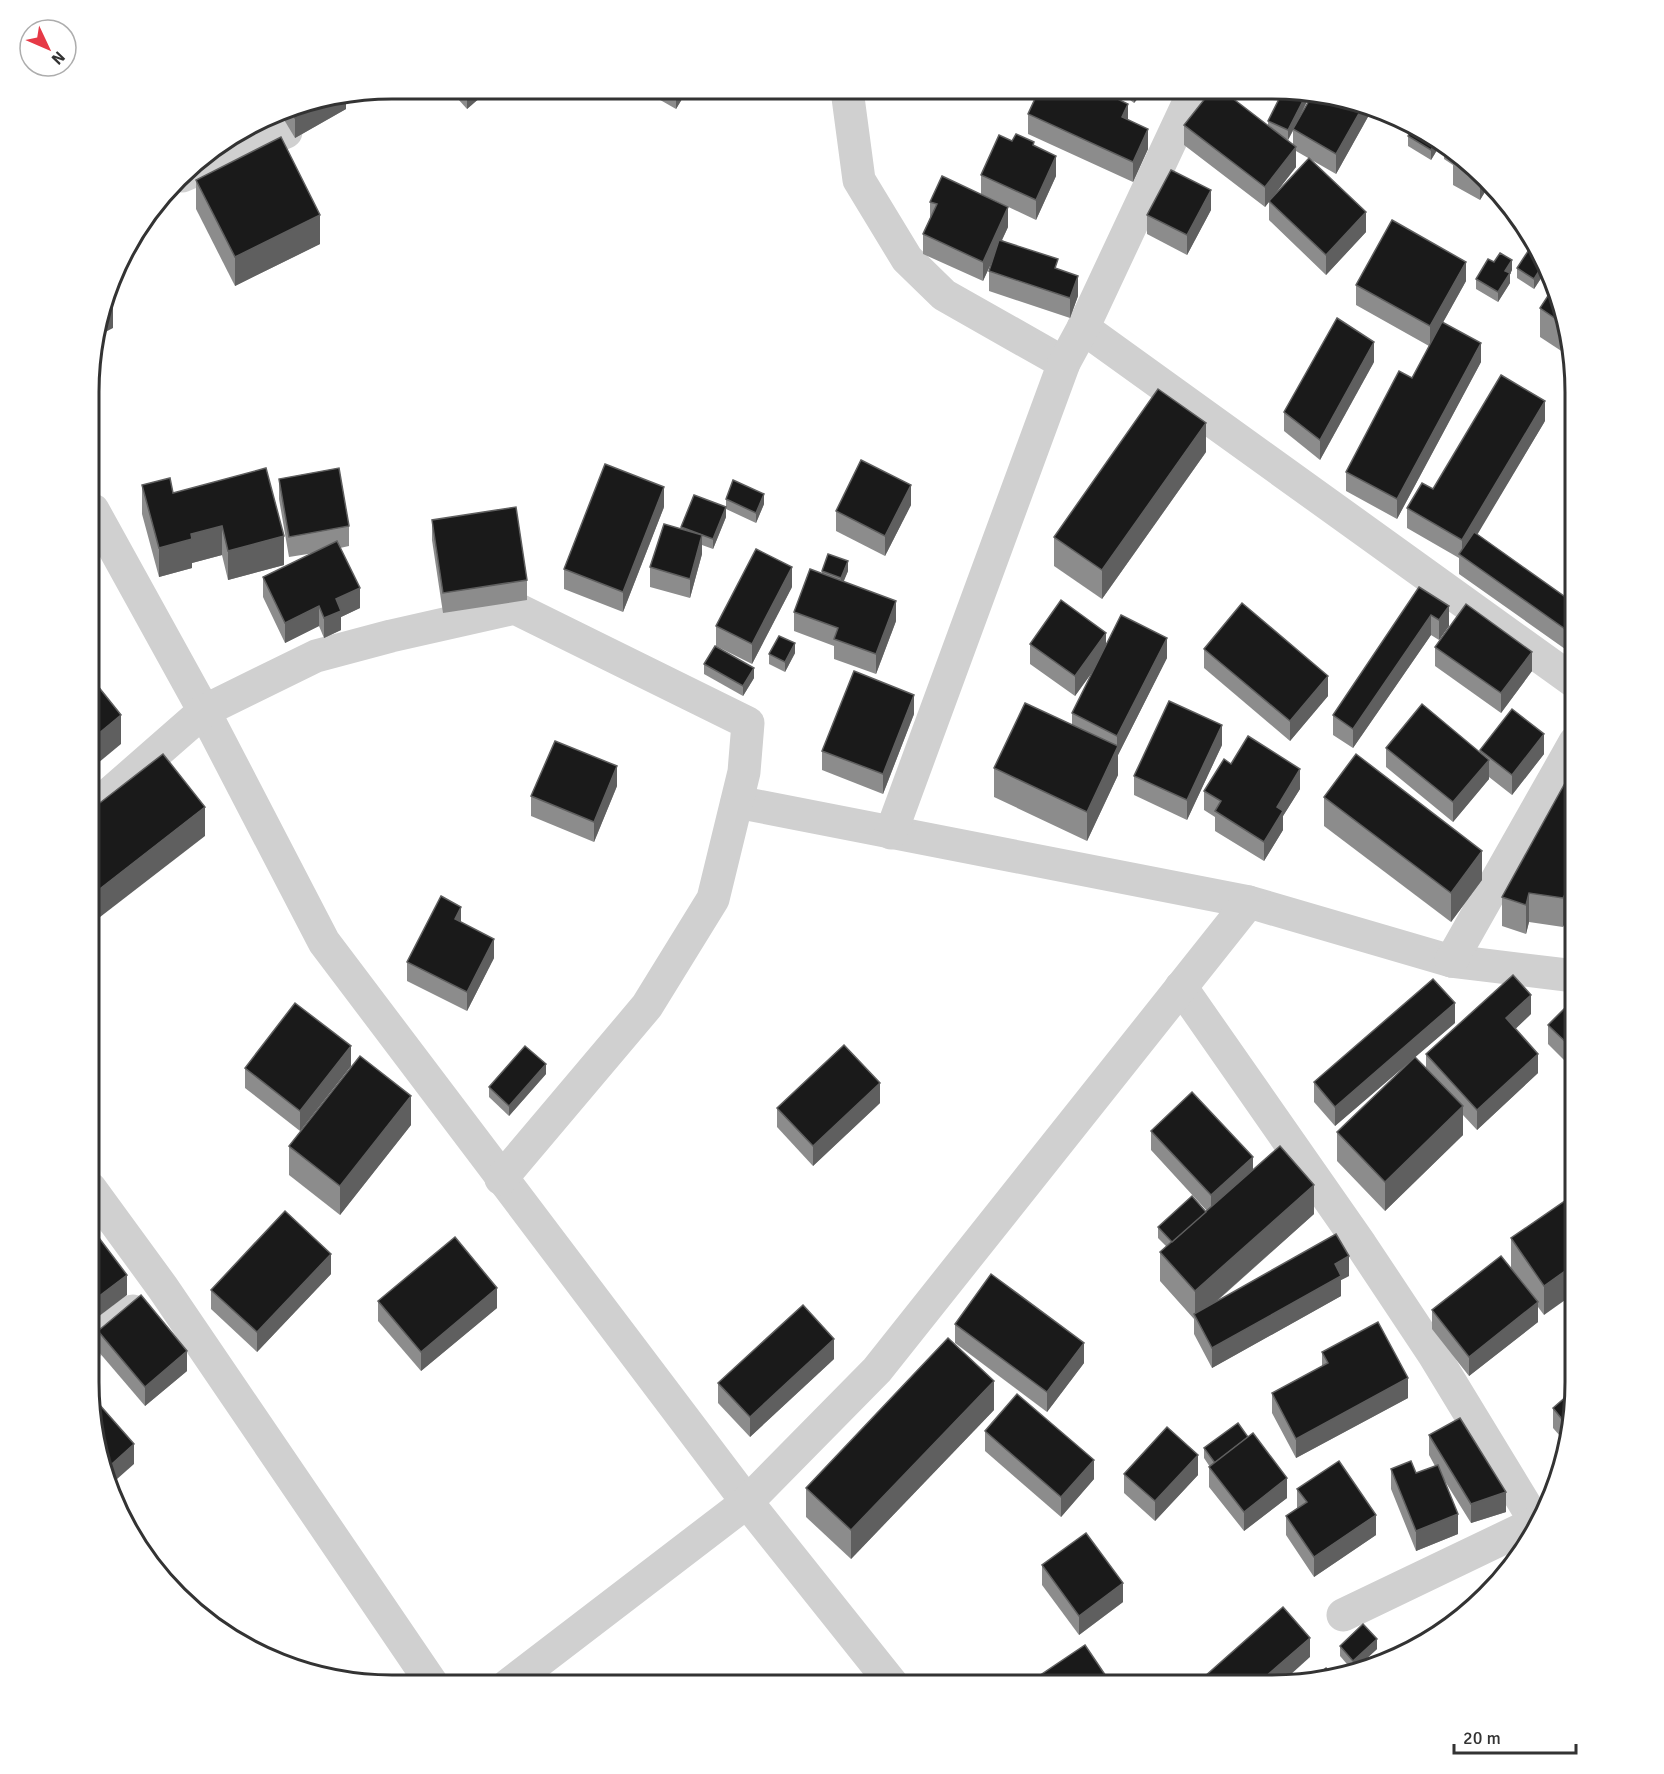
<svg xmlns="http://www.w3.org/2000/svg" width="1664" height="1774" viewBox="0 0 1664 1774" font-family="Signika,sans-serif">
  <rect width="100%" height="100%" fill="#fff"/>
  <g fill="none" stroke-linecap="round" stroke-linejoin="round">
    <g stroke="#d0d0d0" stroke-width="33">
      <polyline points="847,90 859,180 907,259 944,295 1064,363"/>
      <polyline points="182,176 286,132"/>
      <polyline points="1083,328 1575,682"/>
      <polyline points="93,510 204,711 324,942 747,1502 893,1685"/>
      <polyline points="737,802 1249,902 1451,961 1575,976"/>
      <polyline points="92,809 204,711 316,656 391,636 515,608 748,723 744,772 713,899 647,1006 501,1179"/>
      <polyline points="891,833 1064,363 1083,328 1194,91"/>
      <polyline points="1451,961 1575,742"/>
      <polyline points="1181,987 1361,1245 1434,1355 1538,1526"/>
      <polyline points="90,1188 163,1288 433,1685"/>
      <polyline points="89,1344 133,1311"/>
      <polyline points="1343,1615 1535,1523"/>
      <polyline points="508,1685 747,1502 877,1370 1249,902"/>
    </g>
  </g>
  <g fill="#8c8c8c" fill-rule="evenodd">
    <polygon points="449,89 490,89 467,109"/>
    <polygon points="641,89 688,89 676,109"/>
    <polygon points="1118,91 1144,91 1134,103"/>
    <path d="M1312 91 1299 119 1369 111V115L1336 174 1296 151V167L1275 194 1366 232 1326 275 1269 220V202L1265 207 1184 145V125H1268V121ZM1293 131V145L1286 139 1288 140Z"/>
    <polygon points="346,96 346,109 295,138 280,113 294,105"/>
    <polygon points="1028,114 1148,149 1133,182 1028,134"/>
    <polygon points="1424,129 1442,142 1431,160 1408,146 1408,136"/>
    <polygon points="1012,141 1034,146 1056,176 1036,220 981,194 981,175"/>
    <polygon points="1444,144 1472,164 1498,193 1488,187 1480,200 1453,185 1453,165 1444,159"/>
    <polygon points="196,180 320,244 235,286 196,209"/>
    <polygon points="930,202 1008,227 1002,240 1058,269 1078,296 1070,318 989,291 989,271 991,263 983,281 923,254 923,234 930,218"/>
    <polygon points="1211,210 1187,255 1147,234 1147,215"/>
    <polygon points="1494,262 1512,270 1510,274 1510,283 1498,302 1476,289 1476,279"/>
    <polygon points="1517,268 1547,269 1534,289 1517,278"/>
    <polygon points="1466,281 1443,322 1481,362 1397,519 1346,491 1346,472 1412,378 1429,346 1356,305 1356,285"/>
    <polygon points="1559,295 1572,358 1540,337 1540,308"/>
    <polygon points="1374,362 1320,460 1284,431 1284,412"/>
    <polygon points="1545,421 1477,534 1569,600 1569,596 1575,589 1575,656 1459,574 1459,558 1407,528 1407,508 1433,489"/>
    <polygon points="1206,452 1102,599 1054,566 1054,537"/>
    <polygon points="279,479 349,526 349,546 340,548 360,608 341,617 341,630 324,638 319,626 285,643 263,597 263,577 314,553 289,557 279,499"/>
    <polygon points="142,485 173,493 284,565 228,580 222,555 192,563 192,568 159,577 142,514"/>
    <polygon points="726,499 764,504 756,523 726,509 726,517 713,549 702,545 702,554 690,598 650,587 650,567 681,529 681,527 726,507"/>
    <polygon points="911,505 885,556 836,531 836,511"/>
    <polygon points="664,507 623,612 564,589 564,569"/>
    <polygon points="432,520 527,580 527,600 443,613 432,540"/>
    <polygon points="822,571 848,571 843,582 896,621 876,674 834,659 834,646 794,631 794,612 822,574"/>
    <polygon points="792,587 752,664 716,646 716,626"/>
    <polygon points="1419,587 1449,626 1439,640 1431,635 1353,748 1333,735 1333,715"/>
    <polygon points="1030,644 1106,645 1167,658 1118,755 1118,775 1087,841 994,797 994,768 1072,725 1072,713 1093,671 1075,696 1030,664"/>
    <polygon points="1435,647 1532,671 1501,713 1435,666"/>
    <polygon points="1204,649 1328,696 1290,741 1204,668"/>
    <polygon points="795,653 785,672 769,664 769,654"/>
    <polygon points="704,664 754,678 743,696 704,674"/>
    <polygon points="914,714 883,794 822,770 822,751"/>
    <polygon points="1222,745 1187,820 1134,795 1134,776"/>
    <polygon points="1386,748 1480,752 1480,750 1544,754 1512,795 1489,777 1489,779 1453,822 1386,767"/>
    <polygon points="1231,764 1300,789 1283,816 1283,830 1264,861 1215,831 1215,817 1204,810 1204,791"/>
    <polygon points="1575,765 1563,927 1529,922 1526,934 1502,926 1502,897"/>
    <polygon points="617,786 594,842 531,816 531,796"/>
    <polygon points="1324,797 1482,880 1451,922 1324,826"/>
    <polygon points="494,958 467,1011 407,981 407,962"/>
    <polygon points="1575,998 1575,1071 1548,1044 1548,1025"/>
    <polygon points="1531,1014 1515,1029 1538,1073 1477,1130 1463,1115 1463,1135 1385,1211 1337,1161 1337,1132 1413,1059 1335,1126 1314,1102 1314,1082 1455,1023 1415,1057 1426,1068 1426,1054"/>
    <polygon points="351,1066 300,1131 245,1088 245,1068"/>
    <polygon points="546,1074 509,1116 489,1097 489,1087"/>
    <polygon points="880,1103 813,1166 777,1127 777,1108"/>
    <polygon points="411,1125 340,1215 289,1175 289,1146"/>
    <polygon points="1151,1131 1253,1171 1314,1214 1216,1302 1349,1276 1341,1280 1341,1296 1212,1368 1194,1334 1194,1319 1160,1281 1160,1252 1167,1247 1158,1238 1158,1227 1207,1211 1151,1150"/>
    <polygon points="1575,1194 1544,1315 1538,1307 1538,1322 1469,1376 1432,1329 1432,1310 1511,1267 1511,1238"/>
    <polygon points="331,1274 257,1352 211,1309 211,1290"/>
    <polygon points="378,1301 497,1308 421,1371 378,1321"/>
    <polygon points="955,1324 1084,1363 1047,1412 955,1343"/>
    <polygon points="98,1331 187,1371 145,1406 98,1351"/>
    <polygon points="1322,1352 1408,1398 1296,1458 1272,1413 1272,1393 1322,1366"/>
    <polygon points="834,1359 750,1437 718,1403 718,1383"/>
    <polygon points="1575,1401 1568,1445 1553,1428 1553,1408"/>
    <polygon points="994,1410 851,1559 806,1517 806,1488"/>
    <polygon points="985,1431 1094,1479 1061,1517 985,1451"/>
    <polygon points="1429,1435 1506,1512 1471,1523 1443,1478 1458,1534 1416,1551 1391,1489 1391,1469 1416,1473 1435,1466 1429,1455"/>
    <polygon points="1204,1448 1287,1498 1244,1531 1209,1487 1209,1467 1210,1467 1204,1458"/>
    <polygon points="1124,1474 1198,1475 1155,1521 1124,1493"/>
    <polygon points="1297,1489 1376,1535 1314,1577 1286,1535 1286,1516 1297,1508"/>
    <polygon points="1042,1565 1123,1602 1079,1635 1042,1585"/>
    <polygon points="1340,1646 1377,1649 1353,1671 1340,1656"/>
  </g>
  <g fill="#5f5f5f">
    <polygon points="467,89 490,89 467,109"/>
    <polygon points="688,89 676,109 676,90"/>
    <polygon points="1134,91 1144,91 1134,103"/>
    <polygon points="1308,91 1312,91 1288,140 1288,130"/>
    <polygon points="346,96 346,109 295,138 295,118 328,99"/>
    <polygon points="1128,104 1128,124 1122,117"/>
    <polygon points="1362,108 1369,111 1369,115 1336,174 1336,154"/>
    <polygon points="1148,129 1148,149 1133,182 1133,162"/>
    <polygon points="1438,139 1442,142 1431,160 1431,150"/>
    <polygon points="1296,147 1296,167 1265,207 1265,187"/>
    <polygon points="1056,156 1056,176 1036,220 1036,200"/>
    <polygon points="1480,172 1488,182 1488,187 1480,200"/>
    <polygon points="1211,190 1211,210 1187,255 1187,235"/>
    <polygon points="1008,207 1008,227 983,281 983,262"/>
    <polygon points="1366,212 1366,232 1326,275 1326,255"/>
    <polygon points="320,215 320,244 235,286 235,257"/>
    <polygon points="1512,260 1512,270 1510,274 1510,283 1498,302 1498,292 1505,271"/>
    <polygon points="1466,262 1466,281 1430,346 1430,326"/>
    <polygon points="1544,263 1547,269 1534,289 1534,279"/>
    <polygon points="1078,276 1078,296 1070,318 1070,298"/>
    <polygon points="113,300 113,328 94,338 94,333 106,303"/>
    <polygon points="1374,342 1374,362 1320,460 1320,440"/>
    <polygon points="1481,343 1481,362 1397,519 1397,499"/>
    <polygon points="1545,401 1545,421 1464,557 1462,556 1462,540"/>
    <polygon points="1206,423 1206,452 1102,599 1102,570"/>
    <polygon points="911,485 911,505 885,556 885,536"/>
    <polygon points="664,487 664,507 623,612 623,592"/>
    <polygon points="764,494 764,504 756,523 756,513"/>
    <polygon points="726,507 726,517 713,549 713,539"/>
    <polygon points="222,526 222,555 192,563 192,568 159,577 159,548 191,534"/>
    <polygon points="702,535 702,554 690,598 690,579"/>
    <polygon points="284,536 284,565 228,580 228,551"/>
    <polygon points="848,561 848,571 841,588 841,578"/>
    <polygon points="792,567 792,587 752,664 752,644"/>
    <polygon points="360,588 360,608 341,617 341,630 324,638 324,618 336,599"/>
    <polygon points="896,601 896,621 876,674 876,654"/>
    <polygon points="319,606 319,626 285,643 285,623"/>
    <polygon points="1449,606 1449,626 1439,640 1439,620"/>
    <polygon points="1431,615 1431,635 1353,748 1353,729"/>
    <polygon points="1106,633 1106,653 1075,696 1075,676"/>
    <polygon points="1167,638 1167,658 1118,755 1118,775 1087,841 1087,812 1117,747 1117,736"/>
    <polygon points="795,643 795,653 785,672 785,662"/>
    <polygon points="1532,652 1532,671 1501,713 1501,693"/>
    <polygon points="754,668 754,678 743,696 743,686"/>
    <polygon points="1328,676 1328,696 1290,741 1290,721"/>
    <polygon points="914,695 914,714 883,794 883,774"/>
    <polygon points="121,715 121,744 92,768 92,739"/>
    <polygon points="1222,725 1222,745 1187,820 1187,800"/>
    <polygon points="1544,734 1544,754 1512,795 1512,775"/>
    <polygon points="1489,760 1489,779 1453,822 1453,802"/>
    <polygon points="617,766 617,786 594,842 594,822"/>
    <polygon points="1300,769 1300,789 1283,816 1283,830 1264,861 1264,842 1277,807"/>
    <polygon points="205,807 205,836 91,924 92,895"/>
    <polygon points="1482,851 1482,880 1451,922 1451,893"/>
    <polygon points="1575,876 1575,905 1563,927 1563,898"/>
    <polygon points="1529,893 1529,922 1526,934 1526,905"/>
    <polygon points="461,907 461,927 455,919"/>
    <polygon points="494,939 494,958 467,1011 467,992"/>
    <polygon points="1531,995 1531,1014 1506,1038 1506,1018"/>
    <polygon points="1455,1003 1455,1023 1335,1126 1335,1107"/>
    <polygon points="351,1046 351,1066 300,1131 300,1111"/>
    <polygon points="1538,1054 1538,1073 1477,1130 1477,1110"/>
    <polygon points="546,1064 546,1074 509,1116 509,1106"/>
    <polygon points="880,1083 880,1103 813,1166 813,1146"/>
    <polygon points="411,1096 411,1125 340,1215 340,1186"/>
    <polygon points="1463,1106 1463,1135 1385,1211 1385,1182"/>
    <polygon points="1253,1157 1253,1177 1211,1215 1211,1195"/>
    <polygon points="1314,1185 1314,1214 1196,1319 1195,1316 1195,1291"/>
    <polygon points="331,1254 331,1274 257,1352 257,1332"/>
    <polygon points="1349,1256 1349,1276 1341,1280 1341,1296 1212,1368 1212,1348 1335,1264"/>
    <polygon points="1575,1264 1575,1293 1544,1315 1544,1286"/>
    <polygon points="127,1275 127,1295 90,1323 90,1303"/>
    <polygon points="497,1288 497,1308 421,1371 421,1352"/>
    <polygon points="1538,1302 1538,1322 1469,1376 1469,1357"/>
    <polygon points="834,1339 834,1359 750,1437 750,1417"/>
    <polygon points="1084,1343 1084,1363 1047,1412 1047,1392"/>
    <polygon points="187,1351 187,1371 145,1406 145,1387"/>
    <polygon points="1408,1378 1408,1398 1296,1458 1296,1439"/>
    <polygon points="994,1381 994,1410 851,1559 851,1530"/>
    <polygon points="99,1387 99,1407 91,1395"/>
    <polygon points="134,1444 134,1464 108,1487 105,1480 103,1472"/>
    <polygon points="1198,1455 1198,1475 1155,1521 1155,1501"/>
    <polygon points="1094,1460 1094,1479 1061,1517 1061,1497"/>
    <polygon points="1287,1478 1287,1498 1244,1531 1244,1512"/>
    <polygon points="1506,1492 1506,1512 1471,1523 1471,1504"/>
    <polygon points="1458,1514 1458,1534 1416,1551 1416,1531"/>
    <polygon points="1376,1515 1376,1535 1314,1577 1314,1557"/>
    <polygon points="1123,1583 1123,1602 1079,1635 1079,1616"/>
    <polygon points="1310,1638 1310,1657 1279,1685 1256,1685"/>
    <polygon points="1377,1639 1377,1649 1353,1671 1353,1661"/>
  </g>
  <g fill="#1a1a1a" stroke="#5f5f5f" stroke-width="1.5">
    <polygon points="1039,90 1099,90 1128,104 1122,117 1148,129 1133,162 1028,114"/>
    <polygon points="1211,91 1223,91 1296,147 1265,187 1184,125"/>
    <polygon points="1283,91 1308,91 1288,130 1268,121"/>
    <polygon points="1314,92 1362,108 1336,154 1293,129"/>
    <polygon points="328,99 295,118 289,108 294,105"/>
    <polygon points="1414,126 1424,129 1438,139 1431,150 1408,136"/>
    <polygon points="1016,134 1034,142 1033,145 1056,156 1036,200 981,175 999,135 1012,141"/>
    <polygon points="281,137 320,215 235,257 196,180"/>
    <polygon points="1455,152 1472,164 1478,170 1453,156"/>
    <polygon points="1309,158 1366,212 1326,255 1269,201"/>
    <polygon points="1171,170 1211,190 1187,235 1147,215"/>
    <polygon points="942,176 1008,207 983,262 923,234 937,204 930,202"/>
    <polygon points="1392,220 1466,262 1430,326 1356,285"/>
    <polygon points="999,240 1058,259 1055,268 1078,276 1070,298 989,271"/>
    <polygon points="1534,242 1544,263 1534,279 1517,268"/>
    <polygon points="1500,253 1512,260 1505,271 1510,273 1498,292 1476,279 1488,259 1494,262"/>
    <polygon points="1555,285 1559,295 1565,325 1540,308"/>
    <polygon points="110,292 113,300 106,303"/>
    <polygon points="1337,318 1374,342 1320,440 1284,412"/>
    <polygon points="1442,322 1481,343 1397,499 1346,472 1399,371 1412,378"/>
    <polygon points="1501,375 1545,401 1462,540 1407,508 1422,483 1433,489"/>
    <polygon points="1158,389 1206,423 1102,570 1054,537"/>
    <polygon points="861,460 911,485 885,536 836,511"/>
    <polygon points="605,464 664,487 623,592 564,569"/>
    <polygon points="266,468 284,536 228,551 222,526 191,534 192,539 159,548 142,485 170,478 173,493"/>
    <polygon points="339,468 349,526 289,537 279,479"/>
    <polygon points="733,480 764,494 756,513 726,499"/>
    <polygon points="694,495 726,507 713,539 681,527"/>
    <polygon points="516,507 527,580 443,593 432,520"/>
    <polygon points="664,524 702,535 690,579 650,567"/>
    <polygon points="1474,532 1575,604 1575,636 1459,554"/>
    <polygon points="337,541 360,588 336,599 341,611 324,618 319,606 285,623 263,577"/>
    <polygon points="756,549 792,567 752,644 716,626"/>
    <polygon points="828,554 848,561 841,578 822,571"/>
    <polygon points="810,569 896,601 876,654 834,639 838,628 794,612"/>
    <polygon points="1419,587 1449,606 1439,620 1431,615 1353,729 1333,715"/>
    <polygon points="1575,589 1575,600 1569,596"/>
    <polygon points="1061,600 1106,633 1075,676 1030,644"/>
    <polygon points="1242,603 1328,676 1290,721 1204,649"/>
    <polygon points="1466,604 1532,652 1501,693 1435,647"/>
    <polygon points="1121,615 1167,638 1117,736 1072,713"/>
    <polygon points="779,636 795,643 785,662 769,654"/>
    <polygon points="715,646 754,668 743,686 704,664"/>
    <polygon points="854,671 914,695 883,774 822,751"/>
    <polygon points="93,680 121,715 92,739"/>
    <polygon points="1169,701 1222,725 1187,800 1134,776"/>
    <polygon points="1025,703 1118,746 1087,812 994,768"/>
    <polygon points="1422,704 1489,760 1453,802 1386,748"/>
    <polygon points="1512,709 1544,734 1512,775 1480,750"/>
    <polygon points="1248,736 1300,769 1277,807 1283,811 1264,842 1215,811 1221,801 1204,791 1224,759 1231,764"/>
    <polygon points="555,741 617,766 594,822 531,796"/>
    <polygon points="163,754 205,807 92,895 92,809"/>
    <polygon points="1356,754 1482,851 1451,893 1324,797"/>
    <polygon points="1575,765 1575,876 1563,898 1529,893 1526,905 1502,897"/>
    <polygon points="441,896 461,907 455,919 494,939 467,992 407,962"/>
    <polygon points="1513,975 1531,995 1506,1018 1538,1054 1477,1110 1426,1054"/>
    <polygon points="1433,979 1455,1003 1335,1107 1314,1082"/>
    <polygon points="1575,998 1575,1051 1548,1025"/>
    <polygon points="295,1003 351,1046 300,1111 245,1068"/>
    <polygon points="844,1045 880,1083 813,1146 777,1108"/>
    <polygon points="525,1046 546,1064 509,1106 489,1087"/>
    <polygon points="360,1056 411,1096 340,1186 289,1146"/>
    <polygon points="1415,1057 1463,1106 1385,1182 1337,1132"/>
    <polygon points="1192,1092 1253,1157 1211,1195 1151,1131"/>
    <polygon points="1280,1146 1314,1185 1195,1291 1160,1252"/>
    <polygon points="1575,1194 1575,1264 1544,1286 1511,1238"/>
    <polygon points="1192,1196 1206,1212 1172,1242 1158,1227"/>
    <polygon points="285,1211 331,1254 257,1332 211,1290"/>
    <polygon points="90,1226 127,1275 90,1303"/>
    <polygon points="1336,1234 1349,1256 1335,1264 1341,1276 1212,1348 1194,1314"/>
    <polygon points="455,1237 497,1288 421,1352 378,1301"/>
    <polygon points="1501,1256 1538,1302 1469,1357 1432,1310"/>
    <polygon points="991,1274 1084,1343 1047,1392 955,1324"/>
    <polygon points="141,1295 187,1351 145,1387 98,1331"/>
    <polygon points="803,1305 834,1339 750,1417 718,1383"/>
    <polygon points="1378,1322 1408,1378 1296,1439 1272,1393 1328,1363 1322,1352"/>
    <polygon points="948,1338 994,1381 851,1530 806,1488"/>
    <polygon points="89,1376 99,1387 91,1395 134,1444 103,1472 89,1401"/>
    <polygon points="1575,1389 1575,1401 1570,1429 1553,1408"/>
    <polygon points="1017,1394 1094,1460 1061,1497 985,1431"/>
    <polygon points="1460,1418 1506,1492 1471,1504 1429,1435"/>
    <polygon points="1238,1423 1248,1437 1215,1463 1204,1448"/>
    <polygon points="1167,1427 1198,1455 1155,1501 1124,1474"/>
    <polygon points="1253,1433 1287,1478 1244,1512 1209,1467"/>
    <polygon points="1339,1461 1376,1515 1314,1557 1286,1516 1307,1502 1297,1489"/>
    <polygon points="1411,1461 1416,1473 1438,1465 1458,1514 1416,1531 1391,1469"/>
    <polygon points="1086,1533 1123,1583 1079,1616 1042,1565"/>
    <polygon points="132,1535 151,1558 148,1560 140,1551"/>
    <polygon points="1283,1607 1310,1638 1256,1685 1195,1685"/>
    <polygon points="1363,1624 1377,1639 1353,1661 1340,1646"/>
    <polygon points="1085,1645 1112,1685 1036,1685 1033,1680"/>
    <polygon points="1326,1668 1333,1677 1310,1681"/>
  </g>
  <path d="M0 0H1664V1774H0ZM392 99H1272A293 293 0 0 1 1565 392V1382A293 293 0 0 1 1272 1675H392A293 293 0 0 1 99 1382V392A293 293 0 0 1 392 99Z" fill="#fff" fill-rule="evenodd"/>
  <path fill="none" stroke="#333" stroke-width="3" d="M392 99H1272A293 293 0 0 1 1565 392V1382A293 293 0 0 1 1272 1675H392A293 293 0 0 1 99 1382V392A293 293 0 0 1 392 99Z"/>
  <g transform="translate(48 48) rotate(134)"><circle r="28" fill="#ffffff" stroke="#adadad" stroke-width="1.5"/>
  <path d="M0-4.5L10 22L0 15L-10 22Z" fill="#e63946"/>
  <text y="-9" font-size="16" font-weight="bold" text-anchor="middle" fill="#333333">N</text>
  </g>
  <path d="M1454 1744v9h122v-9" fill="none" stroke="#333333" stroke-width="3"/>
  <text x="1463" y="1744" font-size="18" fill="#333333" stroke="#ffffff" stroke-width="4.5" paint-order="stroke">20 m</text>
</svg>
